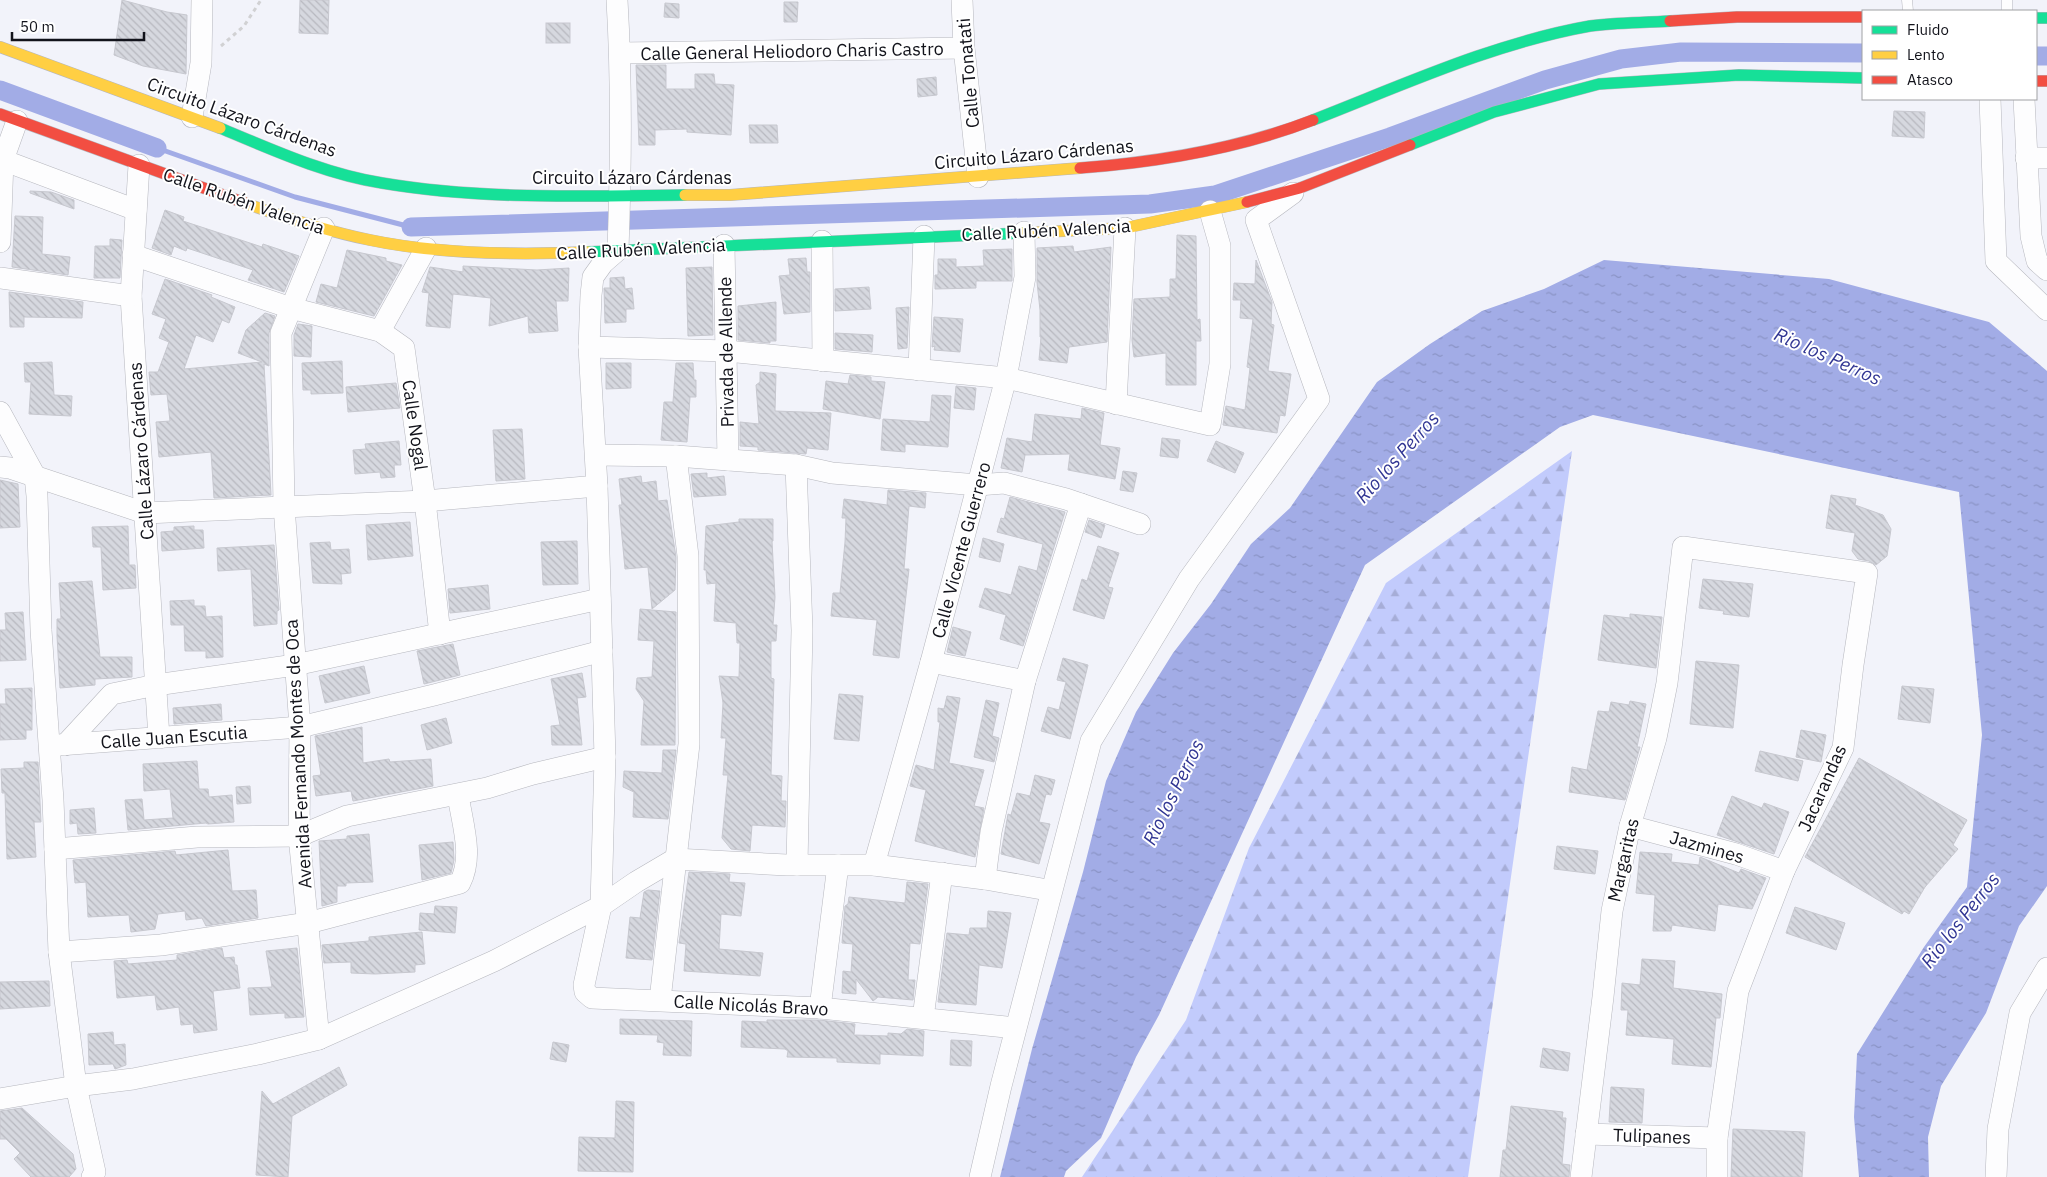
<svg xmlns="http://www.w3.org/2000/svg" width="2047" height="1177" viewBox="0 0 2047 1177" font-family="'IBM Plex Sans',sans-serif">
  <defs>
    <pattern id="forest-firs" width="22" height="20" patternUnits="userSpaceOnUse" patternTransform="scale(1.25)"><rect width="22" height="20" fill="#c2cbfc"/><path d="M5 1l3.5 6h-7zM16 11l3.5 6h-7z" fill="#a6add7"/></pattern>
    <pattern id="water-ripples" width="26" height="14" patternUnits="userSpaceOnUse" patternTransform="scale(1.25)"><rect width="26" height="14" fill="#a2ace6"/><path d="M2 4q2-2 4 0t4 0M15 11q2-2 4 0t4 0" fill="none" stroke="#8a93c5"/></pattern>
    <pattern id="building-back-hatch" width="6" height="6" patternUnits="userSpaceOnUse" patternTransform="scale(1.25)"><rect width="6" height="6" fill="#d6d8df"/><path d="M-1 5l2 2M0 0l6 6M5-1l2 2" fill="none" stroke="#b7b8bf"/></pattern>
  </defs>
  <rect width="100%" height="100%" fill="#f2f3fa"/>
  <polygon fill="url(#forest-firs)" points="1572,451 1468,1177 1082,1177 1186,1020 1249,848 1386,583"/>
  <polygon fill="url(#water-ripples)" points="1604,260 1829,279 1989,322 2047,371 2047,886 2019,926 1986,1013 1941,1086 1928,1137 1929,1177 1859,1177 1854,1117 1857,1054 1924,947 1967,887 1982,735 1959,492 1593,415 1560,427 1365,565 1159,1015 1136,1057 1101,1138 1066,1171 1064,1177 1000,1177 1032,1049 1083,872 1106,781 1136,712 1173,653 1211,604 1251,544 1290,508 1377,382 1430,344 1482,311 1544,289"/>
  <g fill="none" stroke-linecap="round" stroke-linejoin="round">
    <polyline stroke="#a2ace6" stroke-width="5" points="157,148 295,197 411,227"/>
    <g stroke="#a2ace6" stroke-width="19">
      <polyline points="2036,56 2047,56"/>
      <polyline points="0,90 157,148"/>
      <polyline points="411,227 1150,204 1215,195 1390,137 1545,80 1621,59 1681,52 1863,53"/>
    </g>
  </g>
  <g fill="url(#building-back-hatch)" stroke="#c7c8cf">
    <polygon points="122,0 167,12 187,15 186,74 143,66 114,55"/>
    <polygon points="300,0 329,0 328,34 299,33"/>
    <polygon points="784,2 798,2 797,22 784,22"/>
    <polygon points="665,3 679,4 679,18 664,17"/>
    <rect x="546" y="23" width="24" height="20"/>
    <polygon points="636,65 666,65 666,89 695,89 695,74 714,74 715,84 734,85 731,135 687,132 687,129 655,130 655,145 639,145"/>
    <polygon points="936,77 937,95 918,97 917,79"/>
    <polygon points="1894,111 1925,112 1924,138 1892,136"/>
    <polygon points="749,125 777,125 778,143 750,143"/>
    <polygon points="30,191 51,192 74,200 74,209 30,193"/>
    <polygon points="165,210 184,217 183,221 262,247 263,244 299,256 284,292 248,280 253,270 187,248 186,251 174,246 171,255 152,248"/>
    <polygon points="15,216 43,217 42,254 70,257 68,275 12,267"/>
    <polygon points="1177,235 1196,236 1197,320 1200,319 1201,341 1196,341 1196,385 1166,385 1166,353 1134,357 1132,340 1134,299 1170,297 1170,279 1176,279"/>
    <polygon points="110,239 122,240 120,278 94,278 95,246 110,246"/>
    <polygon points="1073,246 1074,252 1111,247 1107,342 1069,347 1067,363 1039,360 1041,337 1040,337 1040,310 1037,282 1037,248"/>
    <polygon points="1012,249 1012,281 976,281 976,288 935,289 935,275 938,275 938,259 956,259 956,267 984,266 983,250"/>
    <polygon points="347,250 386,258 386,261 402,265 374,316 316,302 321,284 337,288"/>
    <polygon points="806,258 807,272 810,272 810,312 784,314 779,276 790,275 788,259"/>
    <polygon points="1256,260 1272,302 1271,324 1274,325 1268,371 1291,374 1285,416 1280,415 1277,433 1223,425 1226,406 1245,410 1250,368 1247,367 1253,319 1240,318 1241,300 1233,300 1234,283 1255,284"/>
    <polygon points="463,266 537,270 569,268 568,301 556,301 558,331 529,333 528,316 489,326 491,298 453,294 450,328 426,326 429,293 422,292 430,267 463,272"/>
    <polygon points="712,267 713,335 688,336 686,268"/>
    <polygon points="624,277 625,289 632,288 634,309 626,309 626,322 605,323 604,288 610,288 610,278"/>
    <polygon points="165,279 212,295 211,297 235,307 229,323 222,320 213,342 196,335 184,369 262,362 238,353 246,330 265,313 275,316 269,333 269,366 264,364 271,495 214,498 211,452 159,457 156,422 170,421 167,394 151,395 149,372 158,372 169,342 159,338 166,319 152,314"/>
    <polygon points="869,287 871,309 835,311 835,289"/>
    <polygon points="9,292 83,302 82,318 24,317 24,327 10,327"/>
    <polygon points="776,302 776,341 770,341 770,343 738,340 738,306"/>
    <polygon points="909,307 907,348 898,349 896,308"/>
    <polygon points="934,317 963,319 960,352 934,350 935,346 932,347"/>
    <polygon points="298,324 312,326 311,357 294,356 294,335"/>
    <polygon points="835,333 873,335 872,352 835,349"/>
    <polygon points="342,361 343,393 311,394 311,390 303,390 302,363"/>
    <polygon points="52,362 54,395 72,396 71,416 29,414 31,382 25,382 24,363"/>
    <polygon points="606,363 631,363 631,388 606,389"/>
    <polygon points="676,363 693,363 694,380 696,380 696,397 690,397 687,442 661,440 664,402 673,402"/>
    <polygon points="760,372 776,374 775,411 831,413 828,450 807,448 806,454 758,450 758,447 740,446 740,422 759,424 756,385 760,382"/>
    <polygon points="850,375 871,377 871,381 885,382 880,419 823,409 826,381 848,384"/>
    <polygon points="396,383 400,408 348,412 346,387"/>
    <polygon points="956,386 976,388 974,410 954,408"/>
    <polygon points="932,395 951,396 948,447 905,444 905,452 881,450 883,419 930,422"/>
    <polygon points="1082,408 1104,413 1100,445 1120,448 1115,479 1068,470 1070,454 1025,455 1022,472 1001,468 1007,438 1032,442 1035,414 1081,419"/>
    <polygon points="522,429 525,479 496,481 493,430"/>
    <polygon points="1162,438 1180,440 1178,458 1160,456"/>
    <polygon points="399,441 401,465 394,465 395,477 381,478 380,472 355,474 353,450 366,449 365,444"/>
    <polygon points="1216,441 1244,453 1235,473 1207,461"/>
    <polygon points="1123,471 1137,473 1133,492 1120,490"/>
    <polygon points="707,473 707,478 724,476 726,495 694,497 691,474"/>
    <polygon points="641,476 642,483 656,481 658,501 667,500 676,557 675,590 652,609 648,567 625,569 619,505 622,505 619,479"/>
    <polygon points="0,480 18,484 20,527 0,528"/>
    <polygon points="888,490 926,493 925,508 909,506 904,569 909,569 899,658 873,655 877,620 831,616 833,593 840,593 845,542 846,518 842,518 844,499 887,505"/>
    <polygon points="1831,495 1856,499 1855,505 1883,515 1891,529 1887,556 1876,565 1869,561 1858,559 1852,551 1855,533 1826,528"/>
    <polygon points="1010,497 1065,512 1023,646 1000,639 1006,615 979,607 985,588 1011,595 1019,566 1037,571 1043,544 997,532 1001,518 1004,519"/>
    <polygon points="739,519 773,519 773,541 772,541 775,597 773,625 777,625 776,641 771,641 771,678 774,679 771,775 782,776 781,801 786,801 785,827 752,825 750,851 731,849 722,838 728,775 723,775 726,738 721,738 723,703 719,676 739,677 740,643 737,643 736,623 714,621 716,583 707,584 706,570 704,570 706,526 739,522"/>
    <polygon points="1089,520 1105,525 1101,538 1085,532"/>
    <polygon points="410,522 413,556 368,560 366,525"/>
    <polygon points="128,526 129,565 135,565 136,588 103,590 101,547 93,547 92,527"/>
    <polygon points="194,526 194,530 203,530 204,548 162,551 161,532 174,531 174,527"/>
    <polygon points="983,538 1004,544 1000,562 979,557"/>
    <polygon points="577,541 578,584 543,585 541,542"/>
    <polygon points="330,542 331,550 349,549 351,573 341,574 342,584 313,583 310,543"/>
    <polygon points="274,545 279,610 277,611 277,624 254,626 251,569 218,571 217,548"/>
    <polygon points="1098,546 1119,553 1108,587 1113,588 1104,619 1073,610 1082,579 1087,581"/>
    <polygon points="1703,579 1753,584 1749,617 1723,614 1724,611 1699,608"/>
    <polygon points="92,581 100,657 132,657 132,677 95,679 95,685 60,688 57,636 57,619 61,619 59,583"/>
    <polygon points="488,585 490,609 450,613 448,589"/>
    <polygon points="194,600 194,606 205,606 206,617 222,616 223,657 206,658 206,651 185,651 184,625 171,625 170,601"/>
    <polygon points="640,609 676,612 675,745 641,745 644,701 636,689 637,678 652,677 654,641 638,640"/>
    <polygon points="23,612 26,660 0,661 0,630 6,630 5,613"/>
    <polygon points="1630,614 1662,617 1656,668 1598,660 1604,615 1630,618"/>
    <polygon points="953,627 971,632 965,656 947,652"/>
    <polygon points="453,644 460,675 424,684 417,651"/>
    <polygon points="1063,658 1088,665 1070,739 1041,731 1048,707 1059,710 1066,682 1057,680"/>
    <polygon points="1696,661 1739,665 1733,728 1690,724"/>
    <polygon points="364,666 370,693 325,703 319,676"/>
    <polygon points="582,673 586,697 577,698 582,745 552,745 551,726 560,725 551,679"/>
    <polygon points="1902,686 1934,689 1930,723 1898,719"/>
    <polygon points="32,688 32,730 26,730 26,739 0,740 0,704 6,704 5,689"/>
    <polygon points="839,694 863,696 859,741 834,739"/>
    <polygon points="947,696 960,698 949,763 984,770 974,806 984,808 975,857 915,841 926,790 910,786 916,765 934,770 940,722 938,722 938,708 944,709"/>
    <polygon points="986,700 999,703 992,736 999,738 994,762 974,757"/>
    <polygon points="1630,701 1646,704 1637,747 1640,747 1625,800 1569,792 1572,767 1587,770 1598,711 1609,712 1611,702 1629,705"/>
    <polygon points="221,704 222,720 174,724 173,708"/>
    <polygon points="446,718 452,743 427,750 421,725"/>
    <polygon points="362,727 363,763 389,759 390,762 431,759 433,786 353,801 351,791 316,796 313,776 321,775 315,736"/>
    <polygon points="1801,730 1826,735 1821,762 1796,757"/>
    <polygon points="663,750 676,750 668,819 633,817 634,792 623,787 624,771 662,773"/>
    <polygon points="1760,751 1803,761 1798,781 1755,771"/>
    <polygon points="1859,758 1967,820 1953,845 1958,849 1925,887 1909,914 1904,911 1902,914 1805,857"/>
    <polygon points="197,761 199,789 208,789 209,797 232,795 234,822 208,824 206,823 128,830 125,800 142,799 144,820 173,818 170,789 144,791 143,764"/>
    <polygon points="24,762 38,762 41,822 34,822 36,857 7,859 5,793 2,793 1,769 24,768"/>
    <polygon points="1035,775 1055,780 1051,795 1046,794 1039,822 1050,824 1039,864 1001,854 1008,814 1011,815 1017,793 1030,796"/>
    <polygon points="250,786 251,803 237,804 236,787"/>
    <polygon points="1732,796 1762,808 1764,803 1789,812 1774,854 1717,835"/>
    <polygon points="94,808 96,833 78,834 77,823 70,824 70,810"/>
    <polygon points="369,834 373,882 346,883 346,886 337,886 337,902 322,906 319,841 347,839 347,836"/>
    <polygon points="453,842 454,860 451,873 422,880 419,845"/>
    <polygon points="1557,846 1598,851 1595,874 1554,869"/>
    <polygon points="228,850 232,891 256,890 258,918 206,926 202,918 186,920 185,911 158,914 155,929 131,932 129,915 88,917 86,882 75,883 73,860 175,851 176,855"/>
    <polygon points="1640,852 1672,854 1671,862 1699,865 1700,857 1739,873 1741,869 1766,878 1752,909 1718,904 1715,931 1672,925 1671,931 1653,931 1655,895 1636,893"/>
    <polygon points="689,872 730,874 729,882 745,883 741,916 721,914 719,949 763,953 760,976 684,971 686,944 679,943"/>
    <polygon points="907,882 928,884 920,944 910,943 908,980 915,980 913,1000 878,997 873,1001 856,979 856,994 842,993 843,971 851,972 853,944 842,943 845,906 848,904 849,897 905,903"/>
    <polygon points="648,890 660,891 652,960 626,958 630,917 640,918 644,892"/>
    <polygon points="435,906 457,907 455,933 419,930 420,913 434,914"/>
    <polygon points="1795,907 1845,923 1836,950 1786,933"/>
    <polygon points="988,911 1011,913 1002,968 979,965 976,1005 938,1002 947,933 969,935 970,928 987,928"/>
    <polygon points="422,932 425,964 415,965 415,972 375,974 351,973 351,962 324,963 322,945 369,941 369,937"/>
    <polygon points="222,948 224,958 234,957 235,965 237,965 240,988 213,991 217,1030 194,1033 193,1024 181,1025 179,1007 157,1010 155,995 117,998 114,961 127,960 128,964 177,960 177,955"/>
    <polygon points="297,948 304,1017 285,1018 285,1013 250,1015 248,988 272,987 266,951"/>
    <polygon points="1642,959 1675,961 1673,988 1722,994 1720,1018 1716,1018 1711,1067 1672,1064 1674,1039 1626,1035 1628,1010 1621,1010 1622,983 1640,985"/>
    <polygon points="49,981 50,1006 0,1009 0,982"/>
    <polygon points="620,1019 692,1021 691,1056 663,1055 664,1043 657,1042 658,1035 620,1034"/>
    <polygon points="767,1020 819,1020 855,1024 854,1035 888,1036 888,1033 901,1034 907,1029 924,1031 923,1056 880,1054 880,1064 837,1062 837,1058 787,1057 788,1051 785,1049 741,1047 742,1021 767,1022"/>
    <polygon points="113,1032 114,1045 125,1044 126,1065 115,1069 113,1064 89,1065 88,1034"/>
    <polygon points="951,1040 972,1041 971,1066 950,1065"/>
    <polygon points="553,1042 569,1045 566,1062 550,1059"/>
    <polygon points="1543,1048 1570,1053 1568,1071 1540,1067"/>
    <polygon points="339,1067 347,1085 292,1116 288,1177 256,1175 262,1091 273,1104"/>
    <polygon points="1611,1087 1644,1089 1642,1123 1609,1122"/>
    <polygon points="616,1101 634,1102 633,1172 578,1171 579,1137 615,1138"/>
    <polygon points="1511,1106 1563,1112 1562,1118 1566,1118 1562,1164 1570,1165 1569,1177 1500,1177 1503,1150 1506,1150"/>
    <polygon points="22,1108 73,1154 76,1169 69,1177 31,1177 14,1159 20,1153 6,1139 0,1139 0,1111"/>
    <polygon points="1733,1129 1805,1132 1802,1177 1731,1177"/>
  </g>
  <g fill="none" stroke-linecap="round" stroke-linejoin="round">
    <g stroke="#b6b7be" stroke-width="11">
      <g id="lane">
        <polyline points="1907,0 1908,11"/>
        <polyline points="2007,0 2007,11"/>
      </g>
    </g>
    <g stroke="#b6b7be" stroke-width="22">
      <g id="street">
        <polyline points="962,0 964,48 978,177"/>
        <polyline points="620,53 964,48"/>
        <polyline points="1990,99 1996,261 2047,310"/>
        <polyline points="2024,99 2031,236 2037,261 2047,270"/>
        <polyline points="192,117 201,63 202,0"/>
        <polyline points="2026,158 2047,158"/>
        <polyline points="0,159 136,210"/>
        <polyline points="139,165 131,296 159,738"/>
        <polyline points="822,241 823,361"/>
        <polyline points="0,242 3,160 17,121"/>
        <polyline points="724,245 728,460"/>
        <polyline points="133,255 291,308 380,331 404,348 425,501 440,634"/>
        <polyline points="0,278 131,296"/>
        <polyline points="380,331 426,248"/>
        <polyline points="589,347 727,351 1006,378 1210,425 1220,364 1220,246 1210,211"/>
        <polyline points="919,370 924,236"/>
        <polyline points="1116,404 1125,228"/>
        <polyline points="0,412 35,476 37,496 41,630 53,800 59,952 76,1086 95,1172 92,1177"/>
        <polyline points="596,455 676,456 796,465 832,473 978,485 1004,483 1066,499 1140,524"/>
        <polyline points="796,465 802,630 797,865"/>
        <path d="M0 467 10 468 145 513 425 501 597 486 589 347 591 295 593 277 603 263 618 250C621 167 622 83 617 0"/>
        <polyline points="931,662 1025,681"/>
        <polyline points="59,745 300,727 434,695 602,651"/>
        <polyline points="65,745 112,694 156,685 295,665 600,599"/>
        <polyline points="1630,826 1736,854 1784,871"/>
        <polyline points="55,849 197,837 299,836 347,816 487,788 533,774 605,757"/>
        <polyline points="874,865 931,662 1006,378 1025,277 1024,232"/>
        <polyline points="985,879 1042,889"/>
        <path d="M59 952 161 945 308 923 460 883C474 856 462 823 458 795"/>
        <polyline points="660,1000 689,744 688,556 676,456"/>
        <polyline points="820,1008 838,865"/>
        <polyline points="923,1018 942,873"/>
        <polyline points="1006,1027 820,1008 592,998 585,992 584,985 601,906 636,882 675,859 787,865 874,865 985,879 991,832 1025,681 1081,504"/>
        <polyline points="319,1039 299,836 300,727 284,506 281,333 324,228"/>
        <polyline points="0,1099 76,1086 133,1079 258,1054 319,1039 494,961 601,906 605,757 597,486"/>
        <polyline points="1586,1134 1717,1138"/>
        <polyline points="980,1177 1001,1086 1091,741 1189,579 1319,399 1256,220 1293,193"/>
        <polyline points="1581,1177 1603,997 1612,911 1630,826 1656,738 1667,683 1683,547 1867,573 1853,665 1843,748 1784,871 1738,991 1717,1138 1717,1177"/>
        <polyline points="1996,1177 1998,1129 2020,1013 2047,968"/>
      </g>
    </g>
    <g stroke="#b6b7be" stroke-width="12">
      <g id="fast">
        <polyline points="2036,18 2047,18"/>
        <path d="M1313 120C1403 85 1494 43 1590 26 1616 22 1644 23 1670 21"/>
        <path d="M220 128C273 150 325 174 382 183 482 200 584 196 685 195"/>
        <polyline points="1410,145 1494,112 1599,84 1739,75 1863,78"/>
        <polyline points="588,252 1022,233"/>
      </g>
    </g>
    <g stroke="#b6b7be" stroke-width="12">
      <g id="slow">
        <polyline points="0,47 220,128"/>
        <polyline points="685,195 730,195 1080,168"/>
        <path d="M245 203C286 218 327 231 370 240 437 254 519 255 588 252"/>
        <polyline points="1022,233 1125,228 1247,202"/>
      </g>
    </g>
    <g stroke="#b6b7be" stroke-width="12">
      <g id="jam">
        <polyline points="1670,21 1737,17 1863,17"/>
        <polyline points="2036,81 2047,81"/>
        <polyline points="0,114 245,203"/>
        <path d="M1080 168C1160 162 1238 149 1313 120"/>
        <polyline points="1247,202 1300,188 1410,145"/>
      </g>
    </g>
    <polyline stroke="#d1d1d3" stroke-width="3" stroke-dasharray="4 4" stroke-linecap="butt" points="221,46 244,26 261,0"/>
    <use href="#lane" stroke="#fdfdfe" stroke-width="10"/>
    <use href="#street" stroke="#fdfdfe" stroke-width="21"/>
    <use href="#fast" stroke="#16e098" stroke-width="11"/>
    <use href="#slow" stroke="#ffcf43" stroke-width="11"/>
    <use href="#jam" stroke="#f24e42" stroke-width="11"/>
  </g>
  <g text-anchor="middle" dominant-baseline="central" stroke-width="4" stroke-linejoin="round" paint-order="stroke">
    <g font-size="18" fill="#12131b" stroke="#fff">
      <text transform="translate(792 51) rotate(-1)">Calle General Heliodoro Charis Castro</text>
      <text transform="translate(968 73) rotate(-95)">Calle Tonatati</text>
      <text transform="translate(242 117) rotate(20)">Circuito Lázaro Cárdenas</text>
      <text transform="translate(1034 154) rotate(-5)">Circuito Lázaro Cárdenas</text>
      <text x="632" y="177">Circuito Lázaro Cárdenas</text>
      <text transform="translate(244 201) rotate(19)">Calle Rubén Valencia</text>
      <text transform="translate(1046 230) rotate(-3)">Calle Rubén Valencia</text>
      <text transform="translate(641 249) rotate(-3)">Calle Rubén Valencia</text>
      <text transform="translate(726 352) rotate(-91)">Privada de Allende</text>
      <text transform="translate(415 425) rotate(82)">Calle Nogal</text>
      <text transform="translate(141 451) rotate(-94)">Calle Lázaro Cárdenas</text>
      <text transform="translate(961 550) rotate(-75)">Calle Vicente Guerrero</text>
      <text transform="translate(174 737) rotate(-4)">Calle Juan Escutia</text>
      <text transform="translate(298 754) rotate(-93)">Avenida Fernando Montes de Oca</text>
      <text transform="translate(1822 788) rotate(-66)">Jacarandas</text>
      <text transform="translate(1707 847) rotate(16)">Jazmines</text>
      <text transform="translate(1623 860) rotate(-77)">Margaritas</text>
      <text transform="translate(751 1005) rotate(3)">Calle Nicolás Bravo</text>
      <text transform="translate(1652 1136) rotate(2)">Tulipanes</text>
    </g>
    <g font-size="19" font-style="italic" fill="#313693" stroke="#fff">
      <text transform="translate(1828 356) rotate(24)">Rio los Perros</text>
      <text transform="translate(1397 457) rotate(-48)">Rio los Perros</text>
      <text transform="translate(1173 792) rotate(-64)">Rio los Perros</text>
      <text transform="translate(1960 920) rotate(-52)">Rio los Perros</text>
    </g>
  </g>
  <rect x="1862" y="10" width="175" height="90" fill="#ffffff" stroke="#a0a1a4"/>
  <rect x="1872" y="26" width="25" height="8" fill="#16e098" stroke="#a0a1a4"/>
  <text x="1907" y="35" font-size="15" fill="#12131b">Fluido</text>
  <rect x="1872" y="51" width="25" height="8" fill="#ffcf43" stroke="#a0a1a4"/>
  <text x="1907" y="60" font-size="15" fill="#12131b">Lento</text>
  <rect x="1872" y="76" width="25" height="8" fill="#f24e42" stroke="#a0a1a4"/>
  <text x="1907" y="85" font-size="15" fill="#12131b">Atasco</text>
  <path d="M12 32v8h132v-8" fill="none" stroke="#12131b" stroke-width="2.5"/>
  <text x="20" y="32" font-size="15" fill="#12131b" stroke="#ffffff" stroke-width="4" paint-order="stroke">50 m</text>
</svg>
